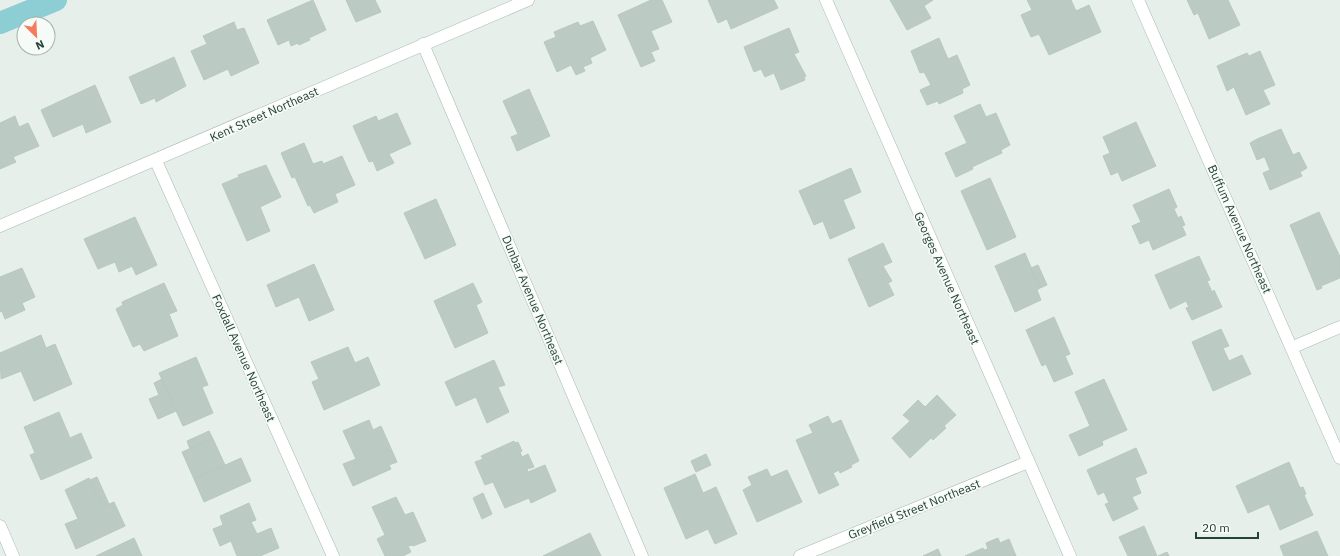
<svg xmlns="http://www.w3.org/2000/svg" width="1340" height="556" viewBox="0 0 1340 556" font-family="'IBM Plex Sans',sans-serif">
  <rect width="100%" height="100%" fill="#e6efea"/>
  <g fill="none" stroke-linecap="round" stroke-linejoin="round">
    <polyline stroke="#8dcdd4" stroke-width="22" points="0,23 56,0"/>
  </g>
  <g fill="#bbcac3" stroke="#b8c9c1">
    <polygon points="313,0 326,30 309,38 310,40 299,45 298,43 291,46 289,40 278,45 267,20"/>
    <polygon points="346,0 375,0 381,12 356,22"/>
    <polygon points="651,0 662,0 672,22 651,31 659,49 651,52 655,61 641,67 618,15"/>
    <polygon points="708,0 774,0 778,8 731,29 727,19 718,23"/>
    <polygon points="890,0 933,0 924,6 931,18 907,30"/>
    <polygon points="1027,0 1071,0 1076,11 1089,5 1101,32 1049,55 1039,34 1031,37 1021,15 1032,10"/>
    <polygon points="1187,0 1228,0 1240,25 1209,39 1198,13 1194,15"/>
    <polygon points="593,21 606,50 590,58 592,63 583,67 585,71 576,75 571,65 557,72 544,42 556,37 554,32 578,22 580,26"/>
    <polygon points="234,22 237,30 244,28 259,63 231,76 228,69 204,80 191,51 207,44 203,36"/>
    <polygon points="789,28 799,52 794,54 806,76 804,77 805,80 781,90 774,73 765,77 761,69 754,72 744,47"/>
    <polygon points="939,38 948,59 957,55 970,85 962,89 963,93 939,104 938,101 927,105 920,90 931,85 924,72 920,73 911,51"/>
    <polygon points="1260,51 1275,85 1263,90 1270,104 1246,115 1234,87 1227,91 1217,66 1247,53 1249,56"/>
    <polygon points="174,57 186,86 156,102 155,98 141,104 129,77"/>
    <polygon points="95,85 111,122 86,133 83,124 53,137 41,110"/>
    <polygon points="529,89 550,136 517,151 511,137 518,134 503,101"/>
    <polygon points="980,104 986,117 996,113 1010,145 1001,150 1002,153 972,167 973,169 956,177 945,153 967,143 954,116"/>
    <polygon points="397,113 411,144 389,154 394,163 377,171 373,161 369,162 353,126 376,116 378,121"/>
    <polygon points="15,116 19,127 28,123 39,146 13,157 16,162 0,169 0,123"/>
    <polygon points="1136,122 1156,166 1122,181 1118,172 1111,175 1103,156 1110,153 1103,137"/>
    <polygon points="1281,129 1293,155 1299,152 1307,168 1300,172 1302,176 1270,190 1263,173 1270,170 1257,139"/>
    <polygon points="1257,139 1264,157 1257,160 1250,143"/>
    <polygon points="304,143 313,164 322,161 323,164 342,156 355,185 335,194 338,202 314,213 310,205 308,206 295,177 292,178 281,153"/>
    <polygon points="266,165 281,197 260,207 270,231 247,241 222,184 239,177 238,175"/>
    <polygon points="851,168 861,192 843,200 855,228 830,239 823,221 814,225 799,191"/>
    <polygon points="990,178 1016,237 987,250 961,191"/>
    <polygon points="1169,189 1177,207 1174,209 1178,218 1181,216 1185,225 1182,226 1186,235 1153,250 1149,240 1140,244 1132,226 1141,222 1133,205"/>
    <polygon points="436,199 456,245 425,259 404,213"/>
    <polygon points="1319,212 1340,257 1340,278 1321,286 1322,288 1317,290 1290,225"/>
    <polygon points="135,217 157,265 136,275 132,266 119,272 115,262 98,269 84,239"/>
    <polygon points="883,243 892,262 883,266 892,281 888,283 894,295 869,307 848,259"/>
    <polygon points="1025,253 1040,288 1037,290 1041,300 1015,312 995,266"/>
    <polygon points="1199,256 1210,280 1207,281 1212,292 1214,290 1222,307 1192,320 1186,308 1189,307 1186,301 1170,309 1155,275"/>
    <polygon points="314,264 334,310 309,321 299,297 276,307 267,285"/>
    <polygon points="1038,265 1047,285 1040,288 1031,268"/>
    <polygon points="22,268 35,297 22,303 25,310 5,319 2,311 0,312 0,277"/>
    <polygon points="164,283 177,311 169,314 178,336 144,351 140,344 133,347 116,309 123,305 122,302"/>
    <polygon points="473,283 482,302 476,305 488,333 455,348 434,301"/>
    <polygon points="1054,317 1070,354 1065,356 1073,374 1054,382 1046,364 1042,366 1026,330"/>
    <polygon points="1221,329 1229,346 1223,348 1229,361 1242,355 1251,374 1213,391 1192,342"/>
    <polygon points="41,335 46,348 55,344 72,384 34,401 21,371 1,379 0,353"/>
    <polygon points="348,347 355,363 368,357 380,385 324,410 312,382 319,379 311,362"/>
    <polygon points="196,357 208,385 202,387 213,413 183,426 159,373"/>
    <polygon points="494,360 505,385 498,387 509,412 487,423 476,397 456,406 445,382"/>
    <polygon points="162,379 176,411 158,419 149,399 159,395 154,383"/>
    <polygon points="1104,379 1127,430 1102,441 1103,445 1079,456 1069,435 1090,426 1075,392"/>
    <polygon points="937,395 956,415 944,426 946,428 933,440 931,438 910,458 892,438 910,421 903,415 918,400 925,407"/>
    <polygon points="59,412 70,438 81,433 92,458 41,480 30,455 35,453 24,427"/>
    <polygon points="828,416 832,424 841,420 859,461 851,465 852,467 840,473 839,470 833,473 839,485 819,494 796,440 813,433 809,425"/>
    <polygon points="369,420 373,430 381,426 397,462 389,465 391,469 353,486 343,464 356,459 343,431"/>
    <polygon points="209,431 213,439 190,449 187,441"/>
    <polygon points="213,439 225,465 194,479 182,452"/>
    <polygon points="514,441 515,443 518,442 522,451 520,452 522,457 528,454 534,467 527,469 528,472 545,465 556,491 531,503 529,498 505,508 493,482 485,485 475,462 483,459 481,456"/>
    <polygon points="1136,448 1147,473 1135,478 1141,493 1132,497 1138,509 1113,521 1105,504 1109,503 1104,492 1098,495 1087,470"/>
    <polygon points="706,454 711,465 696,472 691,461"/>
    <polygon points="241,458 251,481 204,502 194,479"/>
    <polygon points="1289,462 1300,488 1303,487 1306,494 1304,495 1313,515 1280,530 1269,504 1248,513 1236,486"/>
    <polygon points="767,469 771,477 787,470 802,502 757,522 743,490 752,485 748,477"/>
    <polygon points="695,474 703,493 716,487 737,534 715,544 708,529 686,539 664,488"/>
    <polygon points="97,477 109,504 102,507 90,480"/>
    <polygon points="89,478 102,507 114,502 125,526 76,549 65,524 78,519 65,490"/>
    <polygon points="483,493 492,514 482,519 473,498"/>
    <polygon points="396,497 405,515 413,512 426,541 413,546 412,545 408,546 411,552 403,556 385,556 377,539 385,535 372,507"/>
    <polygon points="249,503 256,520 251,522 257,534 271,528 279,548 260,556 237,556 231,541 220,546 213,529 223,525 220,516"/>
    <polygon points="1144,526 1157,556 1128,556 1119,537"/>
    <polygon points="1317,531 1328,556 1284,556 1280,546"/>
    <polygon points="590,533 601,556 543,556"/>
    <polygon points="134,538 142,556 96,556"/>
    <polygon points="998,538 1000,543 1009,539 1016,556 965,556 983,548 984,550 988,549 986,543"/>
    <polygon points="938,549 941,556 923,556"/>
    <polygon points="1167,552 1169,556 1158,556"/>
  </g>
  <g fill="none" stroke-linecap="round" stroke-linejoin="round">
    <g stroke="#a8b8b1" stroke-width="13">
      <g id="minor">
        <polyline points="826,0 1070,556"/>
        <polyline points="1138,0 1340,458"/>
        <polyline points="423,44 642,556"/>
        <polyline points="156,161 333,556"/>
        <polyline points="0,226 528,0"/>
        <polyline points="1293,347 1340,327"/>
        <polyline points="0,526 13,556"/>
        <polyline points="800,556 1028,462"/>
      </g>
    </g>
    <use href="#minor" stroke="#fff" stroke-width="12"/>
  </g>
  <g text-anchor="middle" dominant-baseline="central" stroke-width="3.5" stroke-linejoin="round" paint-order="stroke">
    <g font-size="12" fill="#244238" stroke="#f7fbf8">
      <text transform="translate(264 114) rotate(-24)">Kent Street Northeast</text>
      <text transform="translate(1240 229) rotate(66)">Buffum Avenue Northeast</text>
      <text transform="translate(947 278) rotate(66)">Georges Avenue Northeast</text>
      <text transform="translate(533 300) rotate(67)">Dunbar Avenue Northeast</text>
      <text transform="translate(244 358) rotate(66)">Foxdall Avenue Northeast</text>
      <text transform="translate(914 509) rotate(-22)">Greyfield Street Northeast</text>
    </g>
  </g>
  <g transform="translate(36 36) rotate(156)"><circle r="19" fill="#f7fbf8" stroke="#a3b1ab"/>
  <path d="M0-3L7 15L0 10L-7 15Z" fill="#f57b5d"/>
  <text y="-6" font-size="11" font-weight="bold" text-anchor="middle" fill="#244238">N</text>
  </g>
  <path d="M1196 532v6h62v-6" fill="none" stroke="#244238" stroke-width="2"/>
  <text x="1202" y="532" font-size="12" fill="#244238" stroke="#f7fbf8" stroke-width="3" paint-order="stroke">20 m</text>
</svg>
